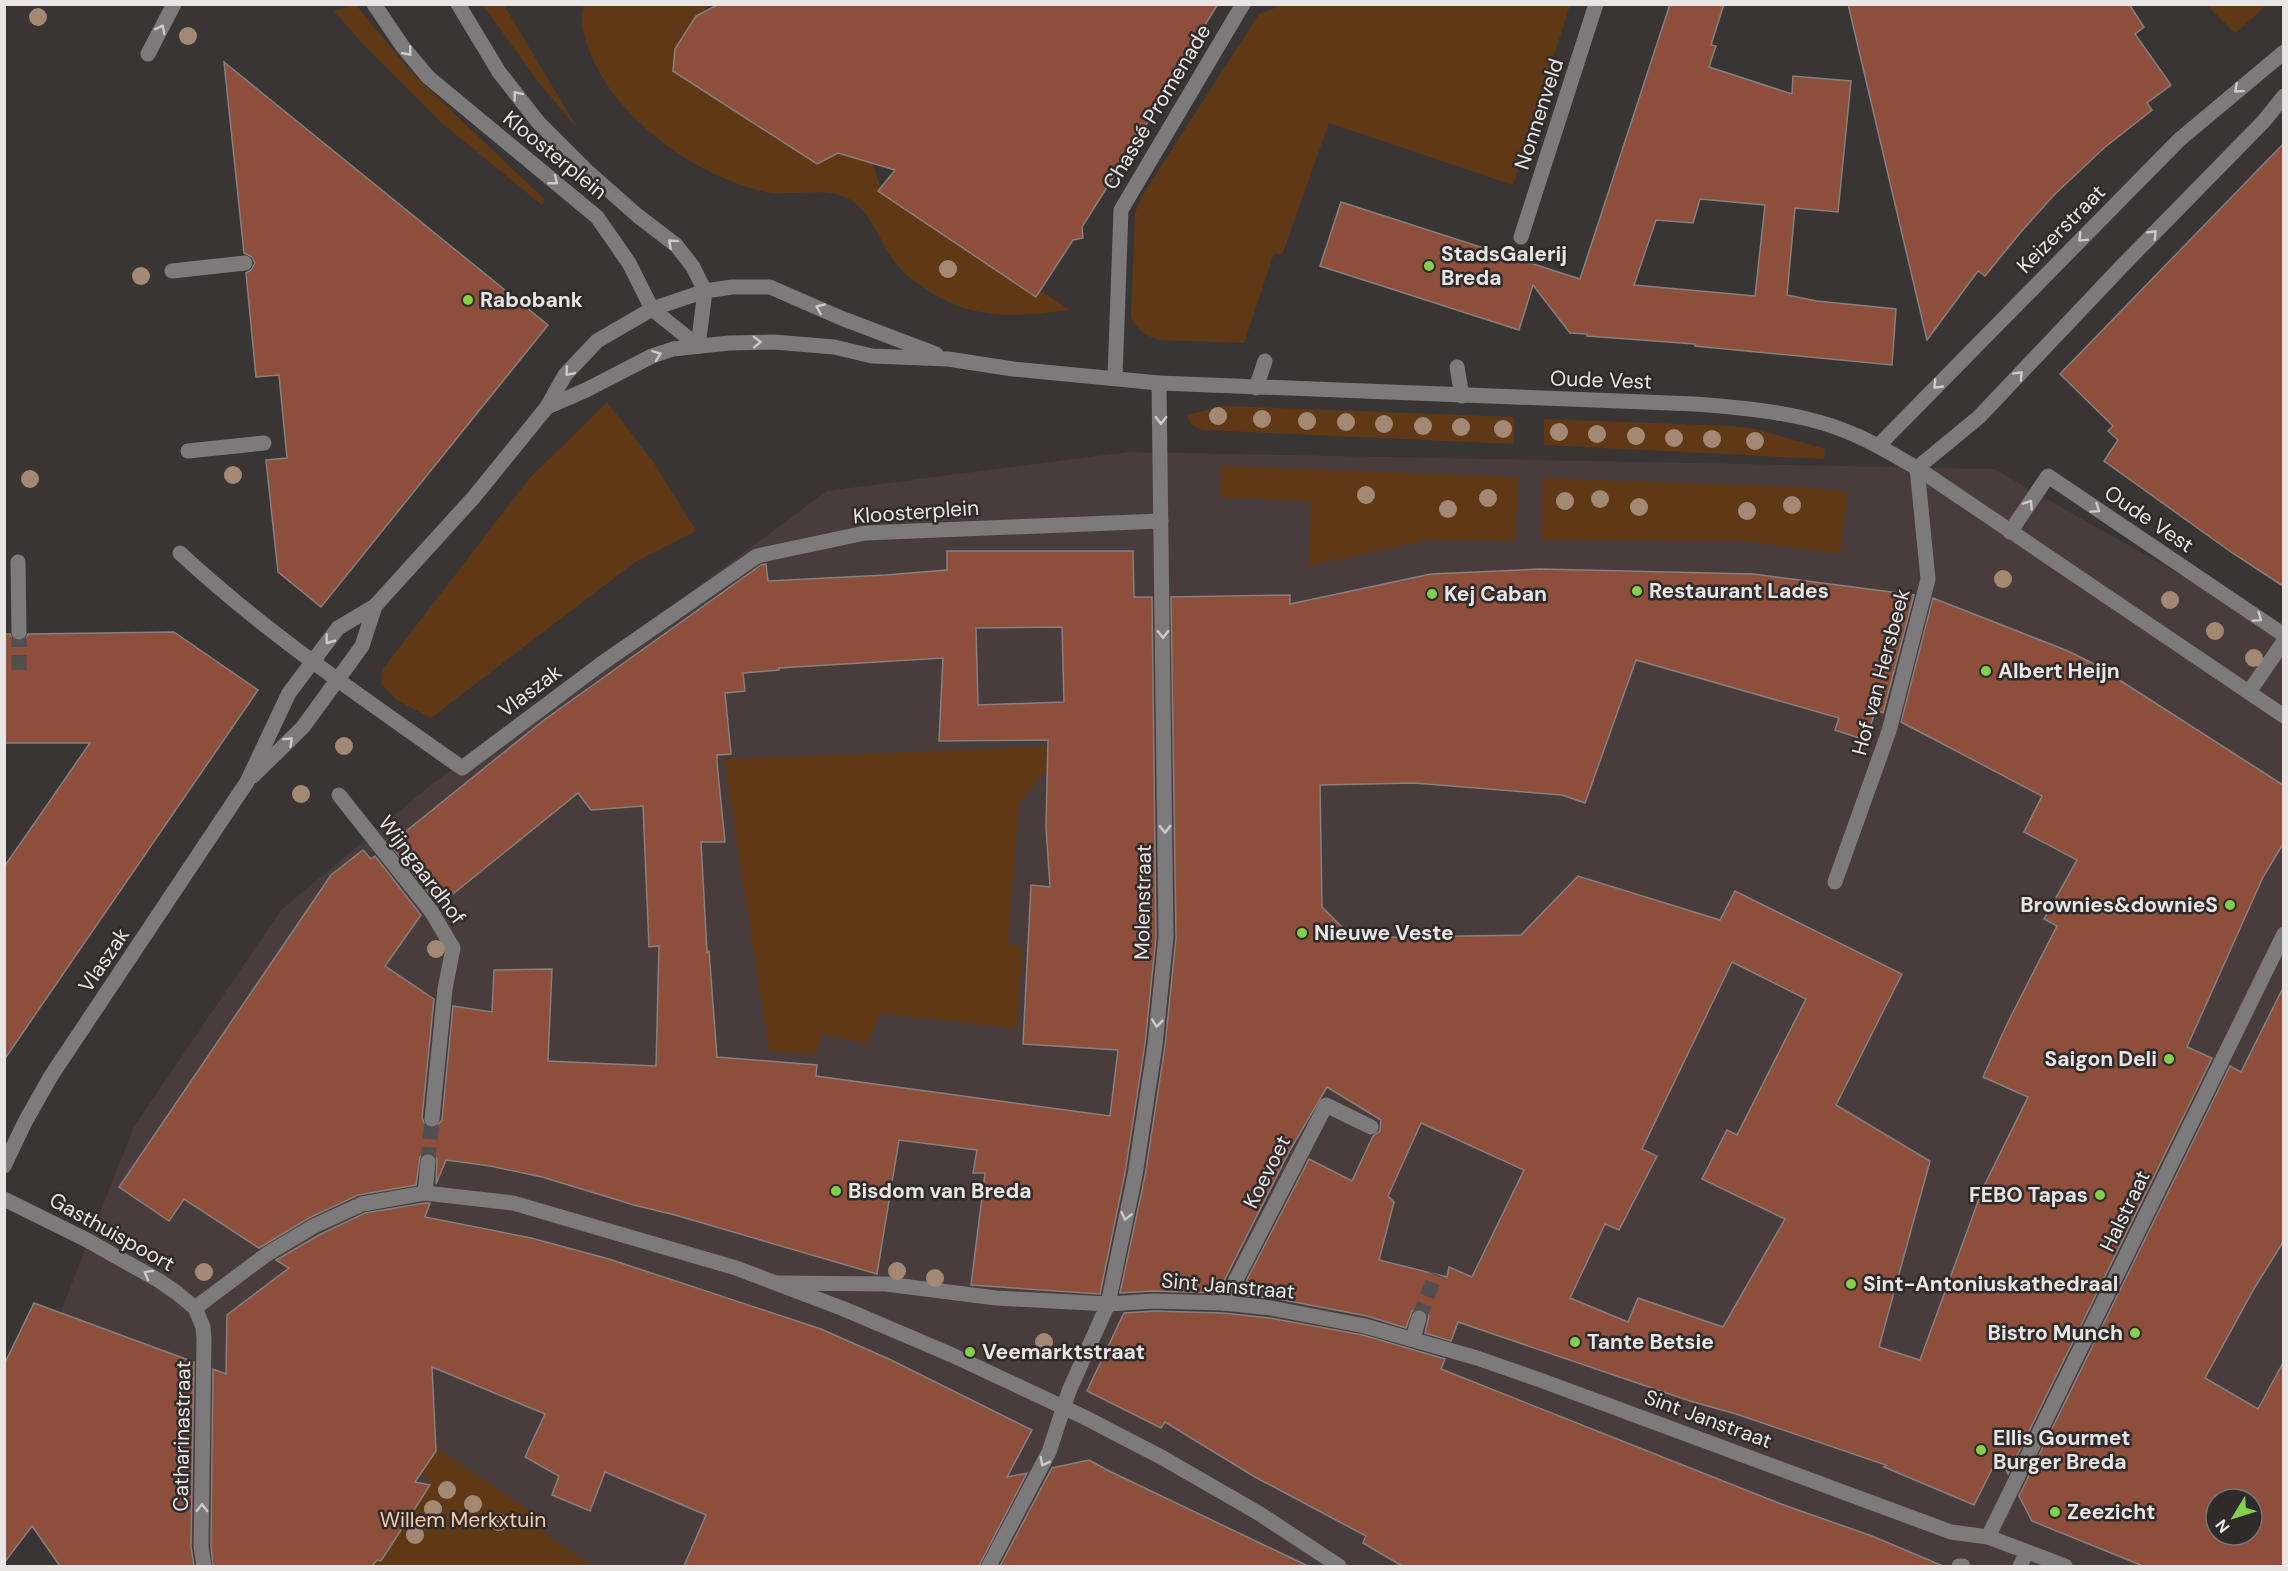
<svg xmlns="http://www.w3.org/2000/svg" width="2288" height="1571" viewBox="0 0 2288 1571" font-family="'DM Sans',sans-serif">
  <rect width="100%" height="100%" fill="#3a3535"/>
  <path fill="#493c3d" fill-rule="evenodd" d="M1128 452 1994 469 2283 633V1566H149L104 1477 49 1341 134 1127 281 910 432 784 827 491ZM2216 1499H2252V1535H2216Z"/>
  <g fill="#5f3915">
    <path d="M1285 4 1570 5 1513 185 1329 123 1282 255 1274 253 1244 343 1159 340C1146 336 1137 330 1131 317L1135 213 1142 196 1259 14Z"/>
    <polygon points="352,5 356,5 411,72 545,200 542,205 443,124 364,45 334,11"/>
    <polygon points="483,5 504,5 577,128 536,79"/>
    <path d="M584 5H708L686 36 689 60 836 155 869 152 880 186 1070 310C1016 317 973 321 926 289 912 280 899 270 890 255 878 236 868 208 847 198 821 186 788 198 761 191 691 173 610 115 587 44 583 32 579 17 584 5Z"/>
    <polygon points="2207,5 2267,5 2235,33"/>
    <polygon points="607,402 654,463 696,531 635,562 431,718 395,699 381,683 382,670 529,479"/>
    <path d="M1224 406 1514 417V444L1203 430C1194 427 1188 424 1187 415Z"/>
    <polygon points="1544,419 1732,426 1756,429 1825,449 1824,459 1544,445"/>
    <polygon points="1222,466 1518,477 1516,541 1427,540 1309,566 1311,501 1220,498"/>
    <polygon points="1542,478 1799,487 1848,492 1840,554 1743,541 1541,540"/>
    <polygon points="1070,746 1069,767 1044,772 1019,804 1008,943 1023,948 1016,1029 881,1013 867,1044 823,1034 814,1055 769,1051 724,759"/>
    <polygon points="437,1448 548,1523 544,1532 591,1566 372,1566 375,1562 381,1561 415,1508 414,1501 422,1497 429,1486 428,1478 421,1473"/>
  </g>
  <g fill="#8d4e3c" stroke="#86807e" stroke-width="1.5" fill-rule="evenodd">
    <polygon points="1218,4 1173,76 1175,77 1146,125 1082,227 1083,238 1073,240 1036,297 878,191 895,170 838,153 817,164 673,71 675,49 696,16 717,5"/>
    <path d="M1670 4H1724L1711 45 1716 46 1709 67 1792 94 1793 76 1851 81 1838 212 1795 208 1787 295 1817 301 1896 309 1892 365 1695 346V344L1587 336V334L1570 333 1533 285 1519 330 1320 266 1341 202 1580 279ZM1700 199 1765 205 1755 296 1634 285 1656 220 1693 223Z"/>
    <polygon points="1848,4 2129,4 2144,27 2135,34 2171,85 2147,103 2152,110 2104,148 2054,195 2020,233 1985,276 1978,271 1927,340"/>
    <polygon points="224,62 548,325 321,607 278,572 266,460 287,458 279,375 256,377 246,273 251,270 255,263 252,257 244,253"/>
    <polygon points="2283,144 2283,586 2231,552 2104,461 2118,440 2108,431 2113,426 2060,374"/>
    <path d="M947 551H1133L1134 597H1152L1156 937 1145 1044 1125 1173 1100 1294 971 1285 985 1173H973L977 1150 899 1140 877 1274 675 1215 634 1205 542 1177 490 1166 446 1160 436 1184 437 1159 430 1152 420 1157 416 1185 358 1195 309 1218 259 1248 184 1199 169 1221 119 1187 331 875 363 850 371 859 375 856 421 915 385 966 434 999 422 1118 426 1127 435 1128 442 1120 453 1006 492 1012 494 970 552 969 548 1061 656 1066 659 946 649 947 643 806 591 810 578 793 443 902 436 893 433 898 390 844 544 720 761 565 766 564 768 581 886 575 947 570ZM1062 627 1064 702 978 705 976 628ZM943 658 939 741 1048 740 1046 827 1050 887 1031 885 1023 1044 1118 1050 1110 1116 816 1076 817 1065 717 1057 709 951 707 952 701 842H725L717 763V755L731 754 725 693 745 691 743 673 779 670V668Z"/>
    <path d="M1540 569 1753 574 1914 595 1883 713 1876 710 1865 740 1835 730 1839 718 1636 660 1585 803 1562 795 1414 783 1320 785 1322 907 1353 938 1521 935 1578 876 1720 920 1735 891 1902 974 1836 1105 1930 1161 1879 1347 1920 1360 1983 1188 2028 1097 1983 1077 2008 1022 2057 926 2044 919 2077 860 2024 832 2042 796 1901 722 1933 598 2068 651 2096 665 2283 785V844L2263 877 2187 1047 2212 1058 2008 1474 1999 1455 1974 1505 1884 1467 1886 1465 1736 1414 1690 1401 1458 1322 1451 1341 1425 1333 1429 1316 1421 1309 1412 1311 1406 1328 1367 1316 1273 1298 1239 1295 1309 1159 1352 1181 1373 1136 1380 1131 1381 1120 1327 1087 1290 1150 1218 1293 1153 1291 1120 1293 1145 1176 1165 1046 1176 938 1171 597 1290 595V604L1431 574ZM1732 962 1806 999 1737 1135 1727 1130 1702 1179 1785 1219 1723 1327 1638 1298 1628 1322 1570 1298 1605 1224 1619 1230 1657 1156 1642 1149ZM1421 1123 1524 1170 1472 1277 1449 1267 1447 1277 1379 1260 1394 1202 1388 1196Z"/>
    <polygon points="174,632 258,690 4,1060 4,867 90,743 4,743 4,634 10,634 14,640 20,642 24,640 28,634"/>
    <path d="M2283 988V1242L2255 1287 2205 1378 2258 1409 2283 1363V1566H2143L2032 1521 2019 1496 2230 1066 2241 1072ZM2216 1499H2252V1535H2216Z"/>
    <polygon points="425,1203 430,1203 425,1217 531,1238 609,1259 821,1329 891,1360 1032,1430 1007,1477 1027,1473 979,1566 684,1566 706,1515 605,1472 590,1511 552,1495 559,1476 525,1457 545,1414 432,1367 436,1451 415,1482 430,1485 381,1561 377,1560 372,1566 213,1566 211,1546 213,1369 226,1374 227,1315 289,1268 276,1260 319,1235 365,1213"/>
    <polygon points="34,1303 194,1362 191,1547 194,1566 60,1566 32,1526 4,1563 4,1365"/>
    <polygon points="1154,1311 1223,1313 1270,1318 1363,1335 1445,1359 1441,1369 1781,1504 1872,1536 1943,1566 1402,1566 1363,1543 1366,1536 1255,1477 1165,1422 1161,1428 1087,1391 1124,1313"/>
    <polygon points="1089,1460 1107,1470 1308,1566 1000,1566 1052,1468"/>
  </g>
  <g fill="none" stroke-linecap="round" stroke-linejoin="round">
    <g stroke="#544f4f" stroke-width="15" stroke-dasharray="15 8" stroke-linecap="butt">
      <polyline points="19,632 19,676"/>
      <polyline points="428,1162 432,1119"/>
      <polyline points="1419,1318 1436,1274"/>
    </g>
    <g stroke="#7c7a7b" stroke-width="15">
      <polyline points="374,4 403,47 428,77 597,217 629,263 652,309 698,346"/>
      <polyline points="458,4 499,72 538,122 587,171 638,216 676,245 693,267 705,291 698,346"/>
      <polyline points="148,54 174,4"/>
      <polyline points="1521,237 1596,4"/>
      <polyline points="172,271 245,263"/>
      <polyline points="1457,367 1462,396"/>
      <polyline points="1115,378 1121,210 1243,4"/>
      <polyline points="1256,388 1265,361"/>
      <path d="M547 407 586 390 652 356 673 349 729 343 774 342 834 347 872 356 948 359 1013 369 1159 383 1695 404C1747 408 1807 413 1855 435 1877 444 1897 457 1917 468L2284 716"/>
      <polyline points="1878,446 2179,140 2284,52"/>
      <polyline points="188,451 264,443"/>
      <polyline points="1917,468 1979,417 2123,265 2264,121 2284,96"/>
      <polyline points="2010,532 2048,476 2284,635"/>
      <path d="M180 553C267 634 365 699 462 768L601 664 757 556 865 533 1161 521"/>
      <polyline points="18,562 19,632"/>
      <polyline points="2249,692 2284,641"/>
      <polyline points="253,776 303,727 362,646 375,606"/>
      <polyline points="339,795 431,911 453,948 445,989 432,1119"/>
      <polyline points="1835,882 1889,731 1928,579 1917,468"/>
      <polyline points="4,1166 25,1122 51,1076 247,782 289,693 338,628 375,606 474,497 547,407 565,375 597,341 652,309 705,291 732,287 770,287 841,318 936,354"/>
      <polyline points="425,1193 428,1162"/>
      <polyline points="4,1199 85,1239 158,1280 177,1293 195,1308 203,1327 204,1339 201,1547 204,1566"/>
      <polyline points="778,1283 886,1284 996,1298 1108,1304 1154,1301 1224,1303 1271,1308 1365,1326 1477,1358 1540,1380 1951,1532 1988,1537 2065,1566"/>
      <polyline points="1224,1303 1326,1105 1371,1127"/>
      <polyline points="195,1308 267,1254 314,1226 362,1204 425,1193 513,1203 736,1268 844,1309 952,1355 1084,1417 1163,1458 1260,1514 1339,1566"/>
      <polyline points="1413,1338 1419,1318"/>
      <polyline points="1988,1537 2284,934"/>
      <polyline points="989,1566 1049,1452 1069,1391 1108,1304 1135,1175 1155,1045 1166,937 1159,383"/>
      <polyline points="1959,1566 1963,1566"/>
      <polyline points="2020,1566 2027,1552"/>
    </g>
  </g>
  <g fill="#a38873">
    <circle cx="38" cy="17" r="9"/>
    <circle cx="188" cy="36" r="9"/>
    <circle cx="948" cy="269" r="9"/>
    <circle cx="141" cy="276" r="9"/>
    <circle cx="1218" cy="416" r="9"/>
    <circle cx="1262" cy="419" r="9"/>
    <circle cx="1307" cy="421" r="9"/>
    <circle cx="1346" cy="422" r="9"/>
    <circle cx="1384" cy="424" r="9"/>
    <circle cx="1423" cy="426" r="9"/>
    <circle cx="1461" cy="427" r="9"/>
    <circle cx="1503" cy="429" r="9"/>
    <circle cx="1559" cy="432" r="9"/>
    <circle cx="1597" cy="434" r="9"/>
    <circle cx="1636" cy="436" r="9"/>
    <circle cx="1674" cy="438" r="9"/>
    <circle cx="1712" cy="439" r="9"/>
    <circle cx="1755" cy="441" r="9"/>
    <circle cx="233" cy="475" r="9"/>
    <circle cx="30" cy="479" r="9"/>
    <circle cx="1366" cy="495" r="9"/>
    <circle cx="1488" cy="498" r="9"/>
    <circle cx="1600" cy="499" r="9"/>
    <circle cx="1565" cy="501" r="9"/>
    <circle cx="1792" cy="505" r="9"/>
    <circle cx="1639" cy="507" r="9"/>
    <circle cx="1448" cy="509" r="9"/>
    <circle cx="1747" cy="511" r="9"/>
    <circle cx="2003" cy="579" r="9"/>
    <circle cx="2170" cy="600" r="9"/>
    <circle cx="2215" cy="631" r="9"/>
    <circle cx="2254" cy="658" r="9"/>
    <circle cx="344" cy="746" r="9"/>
    <circle cx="301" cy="794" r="9"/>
    <circle cx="436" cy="949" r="9"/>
    <circle cx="897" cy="1271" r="9"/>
    <circle cx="204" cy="1272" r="9"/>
    <circle cx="935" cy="1278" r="9"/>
    <circle cx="1044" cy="1342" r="9"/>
    <circle cx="447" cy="1490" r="9"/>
    <circle cx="473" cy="1504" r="9"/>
    <circle cx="433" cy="1509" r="9"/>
    <circle cx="499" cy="1522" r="9"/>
    <circle cx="415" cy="1535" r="9"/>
  </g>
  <defs><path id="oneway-chevron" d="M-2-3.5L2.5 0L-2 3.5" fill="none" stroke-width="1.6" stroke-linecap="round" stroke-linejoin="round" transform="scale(1.5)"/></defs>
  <g stroke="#cecaca">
    <use href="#oneway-chevron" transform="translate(161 29) rotate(-63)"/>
    <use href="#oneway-chevron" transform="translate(408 52) rotate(51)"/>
    <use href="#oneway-chevron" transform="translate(2238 89) rotate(139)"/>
    <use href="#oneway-chevron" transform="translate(517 95) rotate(-128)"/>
    <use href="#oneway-chevron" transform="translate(554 181) rotate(39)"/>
    <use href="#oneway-chevron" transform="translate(2153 234) rotate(-46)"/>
    <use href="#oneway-chevron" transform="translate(2082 238) rotate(135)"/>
    <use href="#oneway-chevron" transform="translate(672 243) rotate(-138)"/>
    <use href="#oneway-chevron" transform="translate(820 308) rotate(-156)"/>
    <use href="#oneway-chevron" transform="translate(757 342) rotate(-2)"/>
    <use href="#oneway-chevron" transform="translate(657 355) rotate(-20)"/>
    <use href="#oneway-chevron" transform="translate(569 372) rotate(130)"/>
    <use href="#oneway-chevron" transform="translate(2019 375) rotate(-47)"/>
    <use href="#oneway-chevron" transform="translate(1937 385) rotate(134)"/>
    <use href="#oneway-chevron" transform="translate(1161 420) rotate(90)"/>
    <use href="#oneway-chevron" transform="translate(2029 504) rotate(-56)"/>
    <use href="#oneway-chevron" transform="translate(2096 509) rotate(34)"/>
    <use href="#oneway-chevron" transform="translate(2258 618) rotate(34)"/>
    <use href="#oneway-chevron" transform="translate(1163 634) rotate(89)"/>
    <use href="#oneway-chevron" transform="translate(329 640) rotate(127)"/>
    <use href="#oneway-chevron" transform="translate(289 741) rotate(-44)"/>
    <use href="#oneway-chevron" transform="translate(1165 829) rotate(89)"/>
    <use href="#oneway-chevron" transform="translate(1157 1023) rotate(96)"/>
    <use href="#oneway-chevron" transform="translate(1126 1216) rotate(102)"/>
    <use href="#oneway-chevron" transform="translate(148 1274) rotate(-151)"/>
    <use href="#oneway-chevron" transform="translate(1044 1462) rotate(117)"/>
    <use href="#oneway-chevron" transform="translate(202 1508) rotate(-89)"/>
  </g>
  <g fill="#84cf4d" stroke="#302b2b" stroke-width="2">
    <circle cx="1429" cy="266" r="6"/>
    <circle cx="468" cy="300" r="6"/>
    <circle cx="1637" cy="591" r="6"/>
    <circle cx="1432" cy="594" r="6"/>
    <circle cx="1986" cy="671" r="6"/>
    <circle cx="2230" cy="905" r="6"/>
    <circle cx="1302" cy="933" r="6"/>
    <circle cx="2169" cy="1059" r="6"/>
    <circle cx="836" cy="1191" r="6"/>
    <circle cx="2100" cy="1195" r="6"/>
    <circle cx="1851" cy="1284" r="6"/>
    <circle cx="2135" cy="1333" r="6"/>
    <circle cx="1575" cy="1342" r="6"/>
    <circle cx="970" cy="1352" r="6"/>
    <circle cx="1981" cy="1450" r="6"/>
    <circle cx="2055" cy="1512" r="6"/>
  </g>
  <g text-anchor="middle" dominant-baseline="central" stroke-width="5" stroke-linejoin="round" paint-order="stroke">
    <g font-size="21" fill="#e9e5e5" stroke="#302b2b">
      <text transform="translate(1157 107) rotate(-59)">Chassé Promenade</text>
      <text transform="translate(1539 114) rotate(-72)">Nonnenveld</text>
      <text transform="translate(555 155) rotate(39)">Kloosterplein</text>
      <text transform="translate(2061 229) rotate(-45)">Keizerstraat</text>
      <text transform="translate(1601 380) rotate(2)">Oude Vest</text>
      <text transform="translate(916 512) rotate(-4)">Kloosterplein</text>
      <text transform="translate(2149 519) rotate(34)">Oude Vest</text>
      <text transform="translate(1881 672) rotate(-75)">Hof van Hersbeek</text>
      <text transform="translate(530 691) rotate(-37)">Vlaszak</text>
      <text transform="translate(422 870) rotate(53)">Wijngaardhof</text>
      <text transform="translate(1143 902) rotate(-89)">Molenstraat</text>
      <text transform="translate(104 960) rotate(-56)">Vlaszak</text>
      <text transform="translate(1267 1172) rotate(-63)">Koevoet</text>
      <text transform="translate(2125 1211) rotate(-64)">Halstraat</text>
      <text transform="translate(112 1232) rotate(29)">Gasthuispoort</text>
      <text transform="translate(1228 1286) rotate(5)">Sint Janstraat</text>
      <text transform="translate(1708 1419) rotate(20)">Sint Janstraat</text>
      <text transform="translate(182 1436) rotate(-89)">Catharinastraat</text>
    </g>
    <g font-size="21" font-weight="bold" fill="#e9e5e5" stroke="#302b2b" text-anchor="start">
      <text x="1441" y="254">StadsGalerij<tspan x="1441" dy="24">Breda</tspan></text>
      <text x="480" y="300">Rabobank</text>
      <text x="1649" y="591">Restaurant Lades</text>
      <text x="1444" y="594">Kej Caban</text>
      <text x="1998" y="671">Albert Heijn</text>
      <text x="2218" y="905" text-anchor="end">Brownies&amp;downieS</text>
      <text x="1314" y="933">Nieuwe Veste</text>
      <text x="2157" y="1059" text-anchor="end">Saigon Deli</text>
      <text x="848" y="1191">Bisdom van Breda</text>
      <text x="2088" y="1195" text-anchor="end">FEBO Tapas</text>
      <text x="1863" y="1284">Sint-Antoniuskathedraal</text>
      <text x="2123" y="1333" text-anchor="end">Bistro Munch</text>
      <text x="1587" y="1342">Tante Betsie</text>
      <text x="982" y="1352">Veemarktstraat</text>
      <text x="1993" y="1438">Ellis Gourmet<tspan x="1993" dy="24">Burger Breda</tspan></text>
      <text x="2067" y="1512">Zeezicht</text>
    </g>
    <g font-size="21" fill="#f9cba5" stroke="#302b2b">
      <text x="463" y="1520">Willem Merkxtuin</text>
    </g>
  </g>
  <rect width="2288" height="1571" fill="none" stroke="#e9e5e5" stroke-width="12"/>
  <g transform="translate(2234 1517) rotate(232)"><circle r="28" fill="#302b2b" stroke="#7a7575" stroke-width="1.5"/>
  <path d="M0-4.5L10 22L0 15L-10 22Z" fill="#84cf4d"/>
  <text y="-9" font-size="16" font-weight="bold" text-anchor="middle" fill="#e9e5e5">N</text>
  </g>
</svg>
